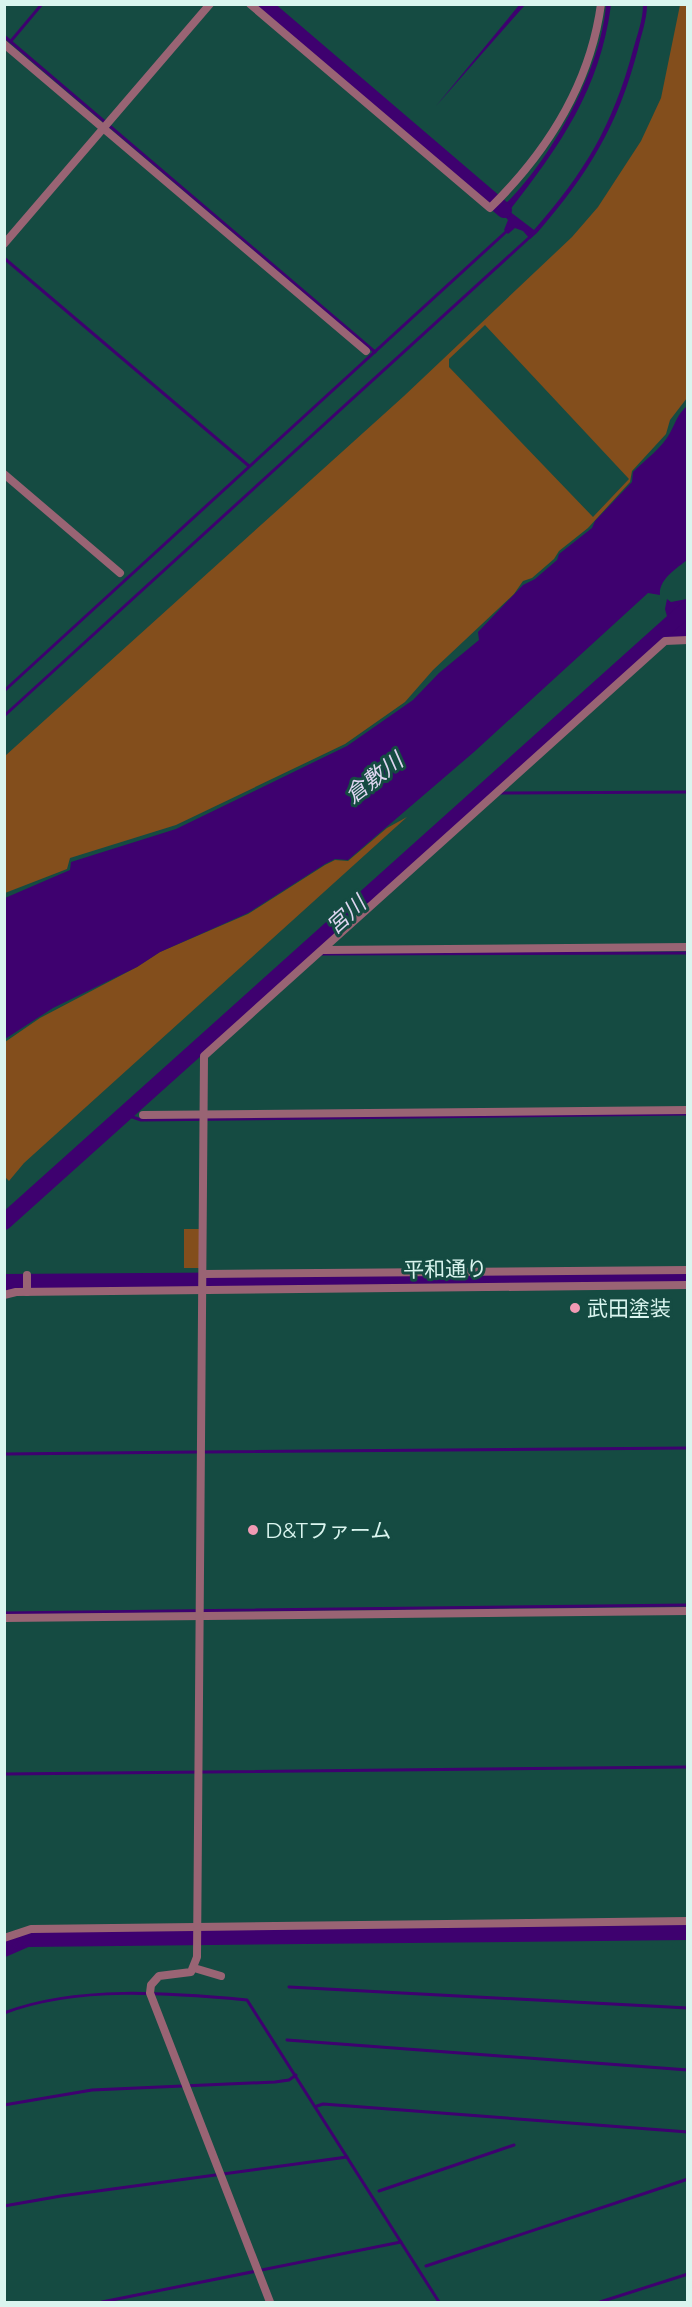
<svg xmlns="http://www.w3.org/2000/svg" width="692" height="2307" viewBox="0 0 692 2307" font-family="Montserrat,'Noto Sans JP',sans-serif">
  <rect width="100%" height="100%" fill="#154b42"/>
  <g fill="#834e1c" fill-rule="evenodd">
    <path d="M680 5H688L687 398 670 420 666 434 632 471 630 482 588 528 559 551 554 559 532 578 523 581 514 594 433 670 405 702 345 744 176 825 70 858 67 869 5 893V756L404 396 572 237 598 207 641 141 661 98ZM485 325 629 479 593 517 449 367V359Z"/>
    <polygon points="407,817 24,1163 9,1181 5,1177 5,1042 40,1018 137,967 160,952 248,914 325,865 335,860 348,861 387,828"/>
    <polygon points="184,1229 202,1229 201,1268 184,1268"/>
  </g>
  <g fill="#3e016f">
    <polygon points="520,4 525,5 436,106"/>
    <path d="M606 5H611C600 89 560 146 509 211L534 230C585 172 613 125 633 50 637 35 643 20 643 5H647C647 20 641 35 638 49 618 126 588 174 537 233L530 239 523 231 515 228 508 234 504 230 508 220 499 210C548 166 601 71 606 5Z"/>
    <path d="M687 406V560C677 568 658 580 660 595L648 593 474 752 348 860 335 859 325 864 248 913 160 952 137 967 53 1008 5 1039V898L70 870 71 862 176 829 347 746 413 700 439 673 479 640 478 632 523 585 535 579 557 560 559 554 592 528 595 521 632 482 633 472C645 460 662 448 670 433 676 422 677 415 687 406Z"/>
    <polygon points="667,599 671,602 687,599 687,637 665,637 652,648 644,640 668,620 665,609"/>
  </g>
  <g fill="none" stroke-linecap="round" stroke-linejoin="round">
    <g stroke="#3e016f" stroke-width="3">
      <polyline points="4,36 375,352"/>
      <polyline points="11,41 42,4"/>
      <polyline points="4,258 249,466"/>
      <polyline points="4,691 508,230"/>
      <polyline points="4,716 531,236"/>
      <polyline points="483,792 493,793"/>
      <polyline points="500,793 688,792"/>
      <polyline points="322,954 688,953"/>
      <polyline points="124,1114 141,1120 688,1114"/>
      <polyline points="205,1452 688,1448"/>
      <polyline points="4,1454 196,1452"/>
      <polyline points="4,1613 688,1605"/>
      <polyline points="4,1774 688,1767"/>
      <polyline points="289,1987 688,2008"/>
      <path d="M4 2013C77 1985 171 1993 247 2000L439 2302"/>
      <polyline points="287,2040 688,2070"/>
      <polyline points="4,2105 92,2090 275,2082 289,2080 296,2075"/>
      <polyline points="317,2106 323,2104 688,2132"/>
      <polyline points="379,2191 514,2145"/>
      <polyline points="4,2206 61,2196 347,2157"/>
      <polyline points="426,2266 688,2179"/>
      <polyline points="102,2302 401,2242"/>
      <polyline points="600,2302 688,2274"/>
    </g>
    <g stroke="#3e016f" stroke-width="16">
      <polyline points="263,4 504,210"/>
      <polyline points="4,1222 688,608"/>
      <polyline points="4,1282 688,1277"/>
      <polyline points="4,1949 27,1939 688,1932"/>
    </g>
    <g stroke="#996474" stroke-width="8">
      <path d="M250 4 490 208C547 152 590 85 601 4"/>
      <polyline points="4,44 366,351"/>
      <polyline points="4,244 210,4"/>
      <polyline points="4,474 120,573"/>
      <polyline points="323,950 688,947"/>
      <polyline points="143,1115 688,1110"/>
      <polyline points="203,1274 688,1270"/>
      <polyline points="27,1275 27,1292"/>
      <polyline points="4,1295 16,1292 688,1285"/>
      <polyline points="4,1618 688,1611"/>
      <polyline points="4,1938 31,1929 688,1921"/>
      <polyline points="194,1968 221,1976"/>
      <polyline points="270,2302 150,1993 151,1985 159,1976 191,1972 197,1957 204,1056 665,641 688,640"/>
    </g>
  </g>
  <g fill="#f19ab4" stroke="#154b42" stroke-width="2">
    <circle cx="575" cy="1308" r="6"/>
    <circle cx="253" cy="1530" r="6"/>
  </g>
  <g text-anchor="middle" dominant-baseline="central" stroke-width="6" stroke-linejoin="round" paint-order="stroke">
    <g font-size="21" fill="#daf5ef" stroke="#154b42">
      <text transform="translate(445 1269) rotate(-1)">平和通り</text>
    </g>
    <g font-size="21" fill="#daf5ef" stroke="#154b42" text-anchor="start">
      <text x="587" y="1308">武田塗装</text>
      <text x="265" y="1530">D&amp;Tファーム</text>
    </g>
    <g font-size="22" font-style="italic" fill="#ded5f0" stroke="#154b42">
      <text transform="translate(374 778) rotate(-38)">倉敷川</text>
      <text transform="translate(346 915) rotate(-42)">宮川</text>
    </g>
  </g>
  <rect width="692" height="2307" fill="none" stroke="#daf5ef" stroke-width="12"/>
</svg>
